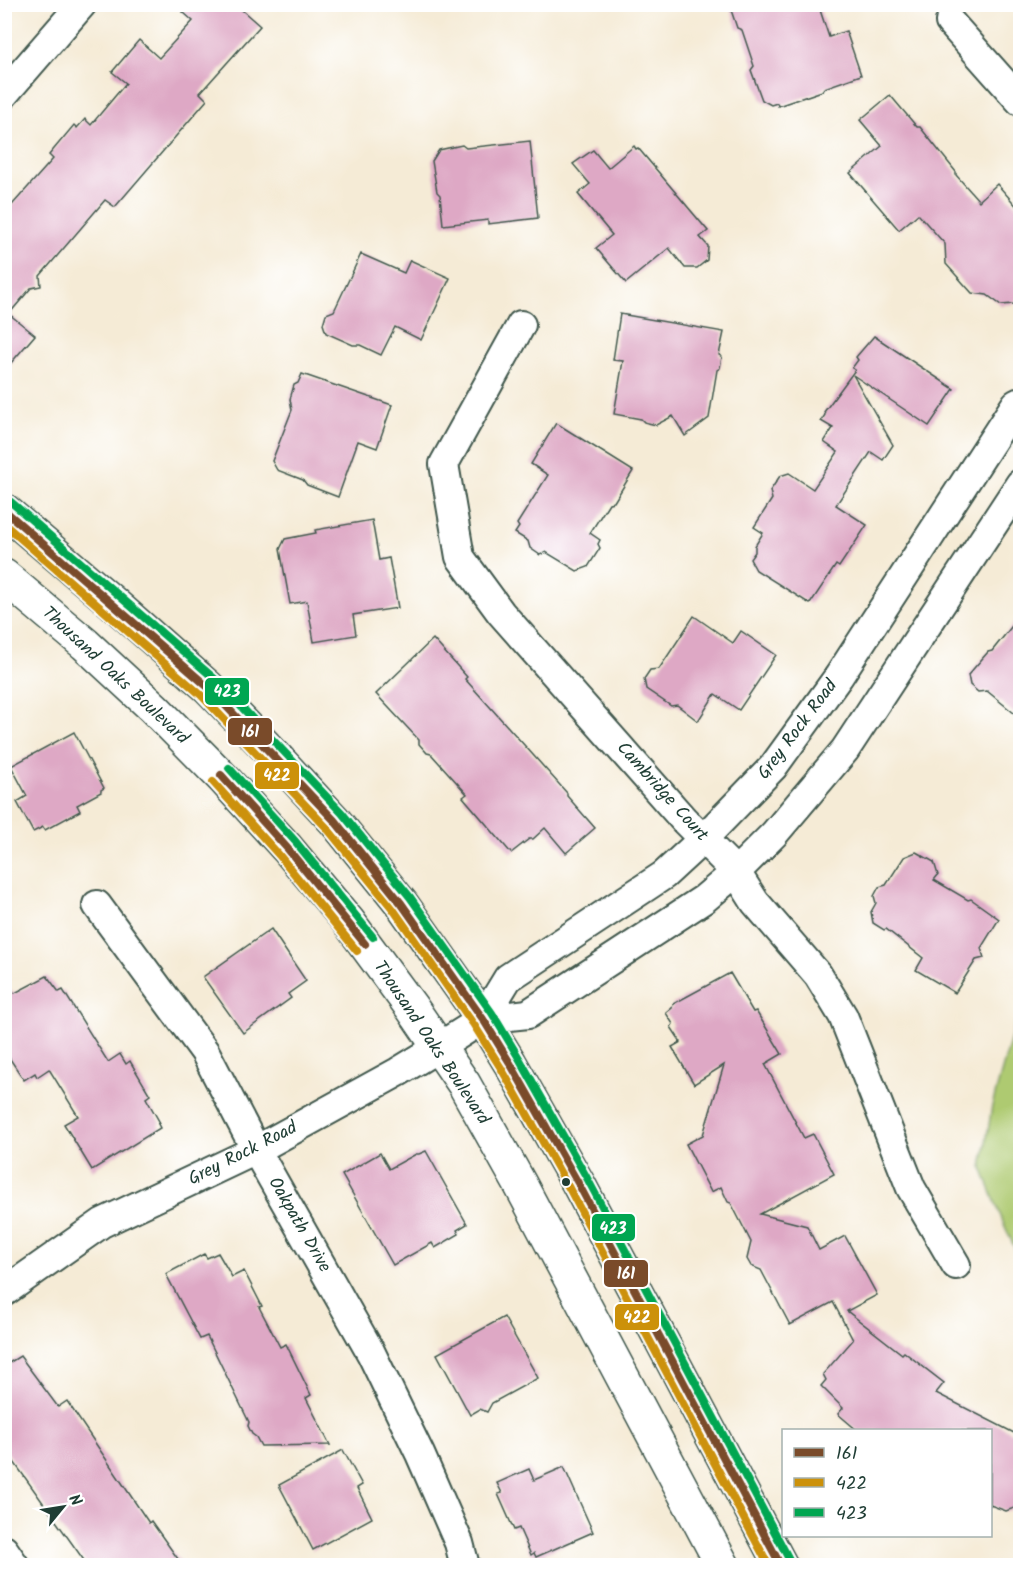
<svg xmlns="http://www.w3.org/2000/svg" width="1025" height="1570" viewBox="0 0 1025 1570" font-family="Kalam,sans-serif">
  <rect width="100%" height="100%" fill="#fff"/>
  <filter id="ink" filterUnits="userSpaceOnUse"><feTurbulence type="fractalNoise" baseFrequency=".0167" numOctaves="2"/><feDisplacementMap in="SourceGraphic" scale="12" xChannelSelector="R" yChannelSelector="G"/><feConvolveMatrix kernelMatrix="1 2 1 2 8 2 1 2 1" color-interpolation-filters="sRGB"/></filter>
  <filter id="wash" filterUnits="userSpaceOnUse"><feTurbulence type="fractalNoise" baseFrequency=".008" numOctaves="4" result="noise"/><feDisplacementMap in="SourceGraphic" scale="24" xChannelSelector="R" yChannelSelector="G"/><feGaussianBlur stdDeviation="1.35" result="paint"/><feColorMatrix in="noise" values="0 0 0 0 0 0 0 0 0 0 0 0 0 0 0 0 0 1.4 0 .05"/><feComposite in="paint" operator="in"/></filter>
  <g filter="url(#wash)">
    <rect width="100%" height="100%" fill="#f5ebd6"/>
    <polygon fill="#aeca71" stroke="#668452" stroke-width="1.5" points="1020,1006 1020,1260 1003,1222 982,1168 992,1106"/>
    <g id="blocks">
      <g fill="#dea8c5">
        <polygon points="174,4 235,4 260,26 200,93 207,100 115,207 105,200 40,276 41,286 31,288 9,314 35,335 4,371 4,214 53,159 49,155 74,125 77,128 85,119 91,125 126,83 112,72 139,40 159,58 193,21"/>
        <polygon points="729,4 818,4 829,37 846,31 861,75 824,88 822,91 778,106 777,103 771,105 762,100 751,70 754,66 742,30 737,28"/>
        <polygon points="890,95 917,127 920,127 956,172 956,175 979,201 997,184 1020,210 1020,297 1014,304 1001,305 987,295 972,293 946,264 945,244 918,214 899,230 850,173 882,146 860,120"/>
        <polygon points="530,141 538,218 488,224 488,220 443,225 440,195 437,192 432,161 439,150 462,145 466,148"/>
        <polygon points="634,146 636,149 638,148 708,231 700,237 708,246 707,260 697,268 685,268 669,248 626,283 596,248 612,235 578,194 590,184 573,164 593,150 608,168"/>
        <polygon points="361,254 404,273 410,260 450,278 421,340 395,327 381,355 360,345 353,345 326,333 323,324 326,314 334,311"/>
        <polygon points="620,314 724,332 719,355 722,357 720,368 717,370 709,418 685,436 673,416 656,425 644,422 641,419 614,414 623,361 613,360"/>
        <polygon points="874,336 954,389 929,426 853,375 893,445 883,460 871,452 836,505 867,525 839,567 836,565 810,604 756,570 750,559 755,552 755,546 763,533 754,527 772,499 770,491 780,476 789,473 813,489 838,452 824,442 833,428 821,421 825,415 824,412 855,370 852,368 858,360 856,357"/>
        <polygon points="302,374 392,405 377,448 358,441 338,497 307,485 303,480 277,470 272,461 292,410 290,399 294,385 298,383"/>
        <polygon points="556,423 633,471 614,502 609,503 590,533 600,540 598,544 600,548 588,567 577,571 546,552 540,555 530,548 528,541 515,533 519,527 517,524 548,475 531,464"/>
        <polygon points="372,520 379,560 389,558 398,608 353,615 356,635 314,642 307,601 290,604 280,549 285,539 316,533 315,530"/>
        <polygon points="694,616 733,643 741,631 776,655 739,710 715,694 698,721 677,705 671,706 646,689 644,679 650,670 659,669"/>
        <polygon points="1020,616 1020,718 987,691 978,692 970,685 968,675 988,652 992,651"/>
        <polygon points="433,639 467,677 465,679 567,793 567,796 595,828 566,853 545,828 533,839 529,839 511,853 463,797 467,794 431,754 427,753 419,744 419,740 376,694"/>
        <polygon points="74,732 104,788 101,790 101,792 77,805 80,811 45,830 43,827 33,832 17,802 27,796 11,766"/>
        <polygon points="916,852 934,862 938,875 934,880 968,900 971,899 999,919 981,948 984,958 976,960 955,993 916,970 923,958 886,929 884,930 873,923 871,912 876,903 874,896 879,887 886,885 904,857"/>
        <polygon points="271,929 306,981 288,994 291,998 243,1033 203,977"/>
        <polygon points="730,973 753,1012 756,1011 782,1054 765,1064 804,1138 813,1134 834,1174 760,1214 807,1226 819,1250 845,1236 877,1295 847,1311 902,1354 904,1352 944,1383 936,1393 1020,1436 1020,1506 1006,1511 990,1505 990,1431 858,1431 838,1414 843,1408 821,1386 826,1380 823,1374 853,1340 833,1302 790,1325 761,1270 751,1266 747,1259 751,1242 731,1203 728,1202 721,1187 711,1192 686,1144 703,1135 724,1065 694,1084 672,1047 681,1042 671,1027 673,1024 666,1013 672,1008 673,1004"/>
        <polygon points="47,976 59,992 63,990 108,1062 120,1054 126,1064 130,1061 150,1095 146,1098 160,1123 158,1124 160,1128 92,1170 64,1124 78,1116 49,1069 37,1077 35,1073 24,1080 4,1050 4,989 15,993"/>
        <polygon points="426,1151 467,1224 457,1230 459,1234 435,1248 432,1243 393,1265 342,1175 380,1153 389,1169 416,1154 419,1154"/>
        <polygon points="218,1253 232,1277 244,1271 262,1306 259,1307 280,1347 286,1344 311,1395 306,1398 330,1445 261,1446 256,1437 252,1434 248,1426 249,1422 207,1336 200,1339 166,1274 204,1254 207,1258"/>
        <polygon points="504,1317 538,1378 492,1403 487,1412 480,1409 470,1415 437,1354"/>
        <polygon points="20,1356 58,1407 67,1401 149,1523 151,1521 183,1566 88,1566 4,1448 4,1366"/>
        <polygon points="343,1450 362,1485 357,1488 372,1518 313,1550 279,1485"/>
        <polygon points="564,1467 593,1532 536,1557 534,1553 531,1555 519,1528 514,1530 498,1494 502,1493 497,1483 529,1469 534,1480"/>
      </g>
    </g>
  </g>
  <g filter="url(#ink)">
    <use href="#blocks" fill-opacity="0" stroke="#3f574c" stroke-width="1.5"/>
    <g fill="none" stroke-linecap="round" stroke-linejoin="round">
      <g stroke="#3f574c" stroke-width="32">
        <g id="minor">
          <polyline points="950,22 1020,101"/>
          <polyline points="4,94 82,4"/>
          <polyline points="521,325 444,464 460,557 501,613 684,820 736,872 755,902 818,975 843,1016 911,1188 956,1265"/>
          <polyline points="97,905 205,1052 256,1150 371,1353 420,1454 459,1543 465,1566"/>
          <polyline points="483,1019 528,1014 704,899 736,872 774,834 845,750 1020,484"/>
          <polyline points="4,1292 102,1223 256,1150 398,1072 439,1047 483,1019 508,978 664,875 703,839 773,767 839,676 1016,404 1020,402"/>
          <polyline points="4,1550 15,1566"/>
        </g>
      </g>
      <g stroke="#3f574c" stroke-width="36">
        <g id="secondary">
          <polyline points="4,510 113,603 208,687 273,754 334,820 401,903 483,1019 510,1063 578,1183 781,1566"/>
          <polyline points="4,576 85,644 154,708 223,778 287,848 348,921 412,1008 464,1084 520,1184 723,1566"/>
        </g>
      </g>
      <use href="#minor" stroke="#fff" stroke-width="28"/>
      <use href="#secondary" stroke="#fff" stroke-width="33"/>
      <g stroke="#fff" stroke-width="12">
        <g id="bus-1">
          <polyline points="4,510 208,687 334,820 401,903 483,1019 510,1063 578,1183 781,1566"/>
          <polyline points="221,775 287,848 365,944"/>
        </g>
      </g>
      <g stroke="#fff" stroke-width="12">
        <g id="bus-2">
          <polyline points="4,524 201,695 326,827 393,909 474,1025 501,1068 569,1188 769,1566"/>
          <polyline points="213,782 279,855 357,951"/>
        </g>
      </g>
      <g stroke="#fff" stroke-width="12">
        <g id="bus-3">
          <polyline points="11,502 216,680 342,813 410,897 492,1013 519,1058 587,1178 790,1561"/>
          <polyline points="229,768 295,841 373,937"/>
        </g>
      </g>
      <use href="#bus-1" stroke="#7a4b2a" stroke-width="8"/>
      <use href="#bus-2" stroke="#cc910a" stroke-width="8"/>
      <use href="#bus-3" stroke="#00a651" stroke-width="8"/>
    </g>
  </g>
  <circle fill="#1f3d34" stroke="#fff" stroke-width="2" cx="566" cy="1182" r="5"/>
  <g text-anchor="middle" dominant-baseline="central" stroke-width="4.5" stroke-linejoin="round" paint-order="stroke">
    <g font-size="18" fill="#1f3d34" stroke="#fff">
      <text transform="translate(115 676) rotate(43)">Thousand Oaks Boulevard</text>
      <text transform="translate(798 730) rotate(-53)">Grey Rock Road</text>
      <text transform="translate(662 792) rotate(48)">Cambridge Court</text>
      <text transform="translate(431 1043) rotate(56)">Thousand Oaks Boulevard</text>
      <text transform="translate(243 1154) rotate(-27)">Grey Rock Road</text>
      <text transform="translate(299 1225) rotate(60)">Oakpath Drive</text>
    </g>
  </g>
  <g stroke="#fff" stroke-width="2">
    <rect x="204" y="677" width="46" height="29" rx="6" fill="#00a651"/>
    <rect x="227" y="717" width="46" height="29" rx="6" fill="#7a4b2a"/>
    <rect x="254" y="761" width="46" height="29" rx="6" fill="#cc910a"/>
    <rect x="591" y="1213" width="45" height="29" rx="6" fill="#00a651"/>
    <rect x="603" y="1259" width="46" height="29" rx="6" fill="#7a4b2a"/>
    <rect x="614" y="1303" width="46" height="28" rx="6" fill="#cc910a"/>
  </g>
  <g font-size="16" text-anchor="middle" font-weight="bold" fill="#fff">
    <text x="227" y="697">423</text>
    <text x="250" y="737">161</text>
    <text x="277" y="781">422</text>
    <text x="613" y="1234">423</text>
    <text x="626" y="1279">161</text>
    <text x="637" y="1323">422</text>
  </g>
  <rect width="1025" height="1570" fill="none" stroke="#fff" stroke-width="24"/>
  <rect x="782" y="1429" width="210" height="108" fill="#ffffff" stroke="#a5b1ae" stroke-width="1.5"/>
  <rect x="794" y="1448" width="30" height="9" fill="#7a4b2a" stroke="#a5b1ae" stroke-width="1.5"/>
  <text x="836" y="1459" font-size="18" fill="#1f3d34">161</text>
  <rect x="794" y="1478" width="30" height="9" fill="#cc910a" stroke="#a5b1ae" stroke-width="1.5"/>
  <text x="836" y="1489" font-size="18" fill="#1f3d34">422</text>
  <rect x="794" y="1508" width="30" height="9" fill="#00a651" stroke="#a5b1ae" stroke-width="1.5"/>
  <text x="836" y="1519" font-size="18" fill="#1f3d34">423</text>
  <g transform="translate(63 1507) rotate(60)" stroke="#ffffff" stroke-width="4.5" paint-order="stroke">
  <path d="M0-4.5L10 22L0 15L-10 22Z" fill="#1f3d34"/>
  <text y="-9" font-size="16" font-weight="bold" text-anchor="middle" fill="#1f3d34">N</text>
  </g>
</svg>
